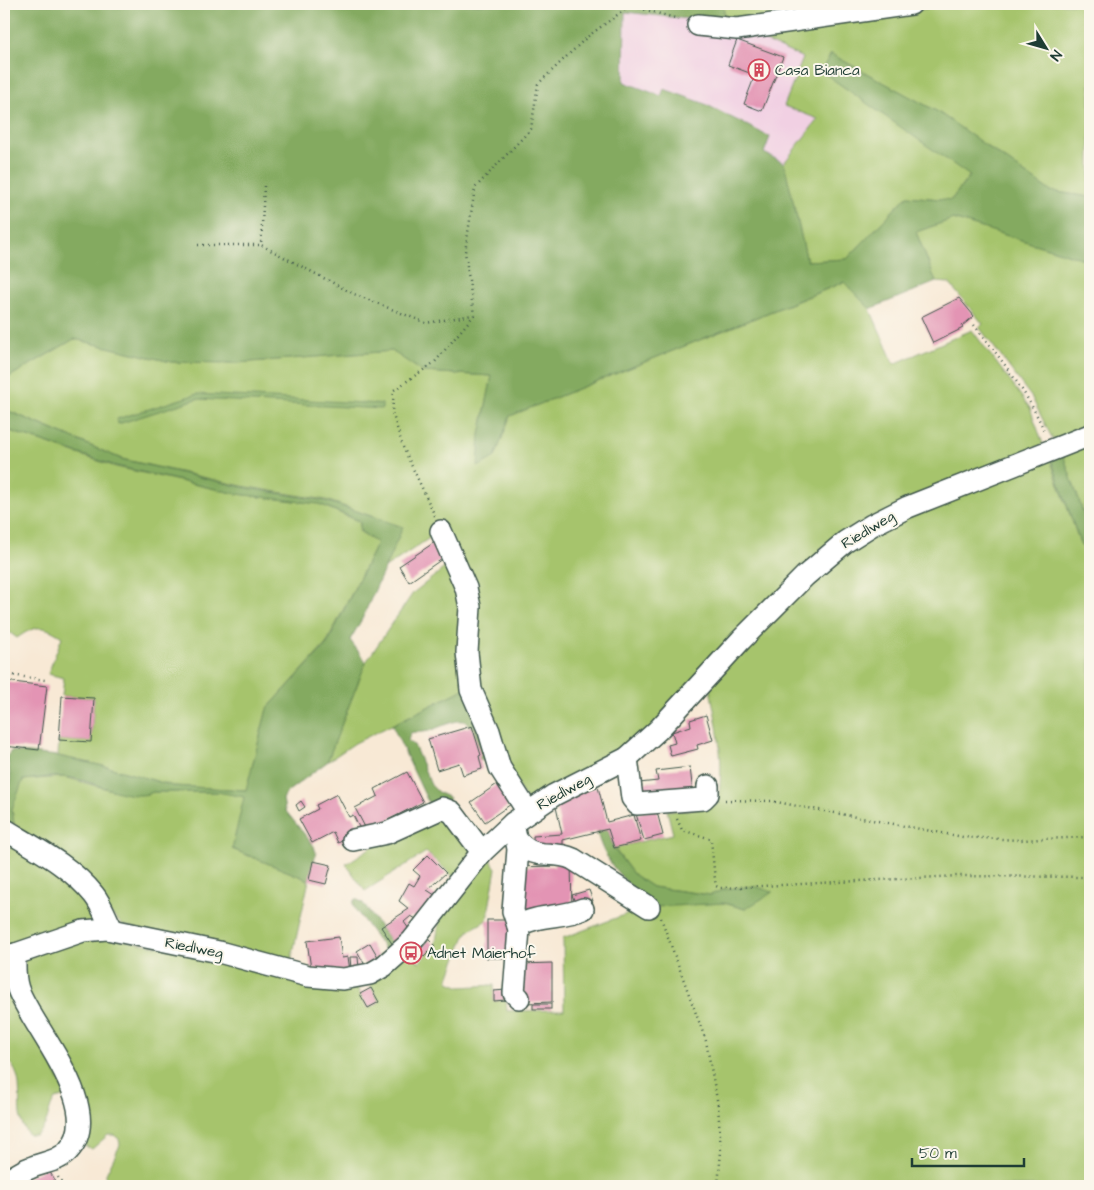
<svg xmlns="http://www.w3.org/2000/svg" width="1094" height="1190" viewBox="0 0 1094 1190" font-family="'Architects Daughter',sans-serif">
  <rect width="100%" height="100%" fill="#fbf7ec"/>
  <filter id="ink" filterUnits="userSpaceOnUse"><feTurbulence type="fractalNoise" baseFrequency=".02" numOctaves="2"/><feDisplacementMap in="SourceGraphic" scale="10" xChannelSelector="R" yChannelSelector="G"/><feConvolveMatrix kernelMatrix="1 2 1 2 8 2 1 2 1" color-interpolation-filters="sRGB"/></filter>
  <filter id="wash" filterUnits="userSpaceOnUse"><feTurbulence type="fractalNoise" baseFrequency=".0096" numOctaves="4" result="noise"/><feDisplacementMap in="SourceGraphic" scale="20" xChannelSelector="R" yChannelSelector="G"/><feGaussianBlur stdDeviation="1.12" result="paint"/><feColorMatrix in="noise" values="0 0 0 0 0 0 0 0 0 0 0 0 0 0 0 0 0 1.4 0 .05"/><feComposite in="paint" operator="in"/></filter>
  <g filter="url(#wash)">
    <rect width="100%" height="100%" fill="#f8e9d5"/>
    <polygon fill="#f1d0e3" points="625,12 725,23 803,58 818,119 784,163 764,153 770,136 703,103 664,89 661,96 624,83"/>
    <g fill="#a6c46c" stroke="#628050">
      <polygon points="723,4 891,4 725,23"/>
      <polygon points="959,4 1090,4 1090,197 1050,191 938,112 831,54 821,71 970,175 951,200 907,196 847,259 807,261 784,163 818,119 784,106 803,58 749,34"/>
      <polygon points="953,219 1090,261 1090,431 1053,440 1032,398 979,327 983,324 949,283 936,282 916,232"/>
      <polygon points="845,282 870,309 894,364 972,330 1030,408 1043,444 841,533 821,549 814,561 635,746 530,805 501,760 473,682 474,639 437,533 385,568 402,527 326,500 242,486 122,459 4,409 4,380 74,339 171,362 237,363 392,351 423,372 492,376 480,435 495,457 510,416"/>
      <path d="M4 429 116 467 238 494 319 504 360 522 359 531 377 543 326 644 267 709 246 790 173 786 108 767 58 756 59 740 91 742 94 698 62 696 64 678 48 674 62 637C42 624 36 625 17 638L5 629 4 624Z"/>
      <polygon points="1090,441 1090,532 1062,452"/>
      <path d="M1049 456 1081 546 1090 547V874H1086V887H1090V1186H106V1174L120 1145 119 1139 114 1135H108L92 1149 79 1143 83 1134C69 1103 12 985 26 958L90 934 357 983 360 994 369 1008 379 1002 368 980 409 952 419 962 435 946 440 919 487 855 496 868 487 920 470 930 464 938 449 978V982L461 987 494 985V1001L506 1000 507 1011 564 1010 563 938 645 907 724 903 745 909 725 889 711 895 652 887 634 875 614 848 673 834 667 810 681 811 717 804C726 762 717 725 709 684L777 609 879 525Z"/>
      <polygon points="452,562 463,591 466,688 355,743 327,762 366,662 413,593"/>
      <path d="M63 777C84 781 136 801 153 792H218L245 796 232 849 309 880 290 966 123 925 14 824C8 809 16 793 23 780Z"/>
      <polygon points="439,814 473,849 455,878 426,852 365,891 346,864 379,842"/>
      <polygon points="14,841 66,873 98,918 93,923 4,953 4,859"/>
      <path d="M4 970 72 1107 63 1097 55 1099C46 1112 51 1123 36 1135H29C8 1112 33 1080 4 1057Z"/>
    </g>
    <g fill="#84aa60" stroke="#52744a">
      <polygon points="4,4 723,4 725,23 625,12 624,82 661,96 664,89 703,103 770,137 764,153 784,163 807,261 847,259 907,196 951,200 970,176 821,71 831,54 938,112 1050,191 1090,197 1090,261 953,219 916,232 936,282 870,309 844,282 510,416 495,457 478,467 480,435 492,376 423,372 392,351 237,363 171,362 74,339 4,380"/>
      <polygon points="197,394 382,404 382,409 197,399 118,424 117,419"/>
      <path d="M4 409 121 459 242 487 326 501 403 527 362 619 350 640 366 662 327 762 287 792 283 799 285 810 314 846 316 853 309 880 232 849 244 797 218 792H153C130 804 88 777 62 777 50 776 36 779 23 780L12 809 14 824 4 822V806L11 782 7 756 11 751 58 756 108 767 173 786 246 790 267 709 327 644 377 543 360 531V521L319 504 237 494 116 466 4 429Z"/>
      <polygon points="1062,452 1090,532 1090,547 1081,546 1050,456"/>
      <path d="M466 688 489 767 483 760H480L479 756 481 755C468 713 468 716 429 731 422 733 416 731 410 733L408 741 414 745 431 785 439 793 450 798 448 801 430 806 392 725Z"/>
      <path d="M608 829 614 849 634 875 652 887 710 895 725 889 754 886 773 892 745 909 724 903 655 907C629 886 605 866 597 832Z"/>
      <polygon points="355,899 362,902 393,945 390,955 367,965 386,951 355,909 353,903"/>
    </g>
    <g id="blocks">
      <g fill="#e394b4">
        <polygon points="737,40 783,57 762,111 744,104 755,75 728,65"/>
        <polygon points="959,298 974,316 962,326 963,328 933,343 921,317"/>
        <polygon points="435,542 445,557 409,582 399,566"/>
        <polygon points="4,681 47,686 39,750 4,746 6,730 4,730"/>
        <polygon points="62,696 94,698 91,742 59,740"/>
        <polygon points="706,715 713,740 697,745 698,749 671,756 668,745 675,743 672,732 691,726 690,720"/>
        <polygon points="472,726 481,755 479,756 482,769 463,775 459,763 437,770 428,739"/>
        <polygon points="690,767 693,794 640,799 639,783 658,781 656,771"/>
        <polygon points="407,772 423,802 367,831 355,808 378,796 375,789"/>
        <polygon points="503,780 517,800 485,822 471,802"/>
        <polygon points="598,787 607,822 634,815 641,841 614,848 608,829 563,840 563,849 534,851 533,836 562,834 554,798"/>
        <polygon points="337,794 349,817 353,815 361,831 338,843 333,832 312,843 299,819 318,809 316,805"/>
        <polygon points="301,801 305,807 299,811 296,805"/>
        <polygon points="656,808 663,835 644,840 636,814"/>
        <polygon points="428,855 446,873 427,890 438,897 423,923 411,916 404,922 411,932 393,945 381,927 409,909 399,901 409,883 414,886 420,876 413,870"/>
        <polygon points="313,861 331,865 326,884 309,880"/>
        <polygon points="555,863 571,863 572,910 518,911 517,867 555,866"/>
        <polygon points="589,890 593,901 577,907 572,895"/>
        <rect x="487" y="920" width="26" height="38"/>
        <polygon points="339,937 342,958 348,957 350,971 311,969 307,941"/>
        <polygon points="429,940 435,946 424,957 418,952"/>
        <polygon points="370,943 378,957 365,965 357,951"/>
        <polygon points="350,957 358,957 359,968 351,969"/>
        <polygon points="552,963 552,1002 525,1003 520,964"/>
        <polygon points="371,988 379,1002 368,1008 360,994"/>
        <polygon points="506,990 506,1000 494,1001 494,991"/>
        <rect x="533" y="1004" width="18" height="5"/>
        <polygon points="47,1167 58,1186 13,1186"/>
      </g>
    </g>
  </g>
  <g filter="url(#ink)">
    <use href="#blocks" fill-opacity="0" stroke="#40574c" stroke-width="1"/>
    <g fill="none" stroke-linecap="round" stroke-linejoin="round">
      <g stroke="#40574c" stroke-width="24">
        <g id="minor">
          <polyline points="698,25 737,29 911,4"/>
          <polyline points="441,531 466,588 470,607 467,652 471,690 489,731 500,768 528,812"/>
          <polyline points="627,758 632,798 637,804 703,799 708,794 708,786"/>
          <polyline points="513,823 518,849 513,911 519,929 514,993 519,998"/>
          <path d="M4 829C35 848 71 866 94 895 102 905 106 918 112 929"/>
          <polyline points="353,840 387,833 442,808 452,812 482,852"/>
          <path d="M517 840C535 862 551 849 573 859L649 907"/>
          <path d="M518 926C538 914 562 918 583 909"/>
          <polyline points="4,958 83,931 107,929 219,952 308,976 343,979 370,974 384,966 412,941 482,852 513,823 554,795 627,758 658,730 741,640 805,576 845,542 872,525 908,507 1090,435"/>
          <path d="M4 1183C12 1178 21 1171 30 1168 43 1162 58 1162 68 1151 108 1110 32 1028 18 989 14 978 15 966 15 954"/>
        </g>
      </g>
      <g stroke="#40574c" stroke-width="2.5" stroke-dasharray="1 4" stroke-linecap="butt">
        <polyline points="625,4 682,20"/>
        <polyline points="264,186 261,245 354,294 426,323 473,315"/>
        <polyline points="198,245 261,245"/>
        <path d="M974 325C1000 358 1029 394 1045 433"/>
        <polyline points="435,516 403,447 392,412 394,390 435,362 474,315 465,252 475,188 531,129 538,84 587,37 631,5"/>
        <polyline points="4,618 8,630 4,653"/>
        <polyline points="4,674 45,680"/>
        <polyline points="725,800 771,801 963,837 1019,840 1090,837"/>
        <polyline points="677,819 682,830 711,839 715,880 716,886 720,888 958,876 1090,877"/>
        <polyline points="661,918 706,1041 718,1105 721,1151 718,1186"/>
        <polyline points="58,1177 63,1186"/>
      </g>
      <use href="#minor" stroke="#fff" stroke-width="21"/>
    </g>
  </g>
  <defs>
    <g id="building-ring" transform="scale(1.125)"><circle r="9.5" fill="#fbf7ec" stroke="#d1495b" stroke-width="1.5"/><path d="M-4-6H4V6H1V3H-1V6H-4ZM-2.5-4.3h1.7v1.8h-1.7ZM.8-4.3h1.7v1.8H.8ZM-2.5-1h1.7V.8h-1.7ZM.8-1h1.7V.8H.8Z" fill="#d1495b"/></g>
    <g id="bus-ring" transform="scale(1.125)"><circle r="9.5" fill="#fbf7ec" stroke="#d1495b" stroke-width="1.5"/><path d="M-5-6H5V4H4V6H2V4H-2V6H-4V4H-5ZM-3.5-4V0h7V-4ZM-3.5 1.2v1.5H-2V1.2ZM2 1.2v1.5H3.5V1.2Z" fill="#d1495b"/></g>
  </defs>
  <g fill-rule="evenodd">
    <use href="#building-ring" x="759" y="70"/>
    <use href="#bus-ring" x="411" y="953"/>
  </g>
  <g text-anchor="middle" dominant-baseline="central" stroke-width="4" stroke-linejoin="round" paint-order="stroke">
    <g font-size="15" fill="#1f3d34" stroke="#fbf7ec" text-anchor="start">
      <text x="775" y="70">Casa Bianca</text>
      <text x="427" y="953">Adnet Maierhof</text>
    </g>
    <g font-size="15" fill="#1f3d34" stroke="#fbf7ec">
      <text transform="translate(868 530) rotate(-31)">Riedlweg</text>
      <text transform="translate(564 792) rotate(-29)">Riedlweg</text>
      <text transform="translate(194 948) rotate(11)">Riedlweg</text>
    </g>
  </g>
  <rect width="1094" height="1190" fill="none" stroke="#fbf7ec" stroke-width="20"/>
  <g transform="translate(1046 48) rotate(127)" stroke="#fbf7ec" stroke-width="4" paint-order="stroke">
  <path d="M0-4L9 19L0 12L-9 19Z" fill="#1f3d34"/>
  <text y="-8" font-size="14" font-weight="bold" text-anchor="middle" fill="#1f3d34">N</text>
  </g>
  <path d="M912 1158v8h112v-8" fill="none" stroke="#1f3d34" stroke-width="2.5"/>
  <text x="919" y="1158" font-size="15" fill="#1f3d34" stroke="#fbf7ec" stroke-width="4" paint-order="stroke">50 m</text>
</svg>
